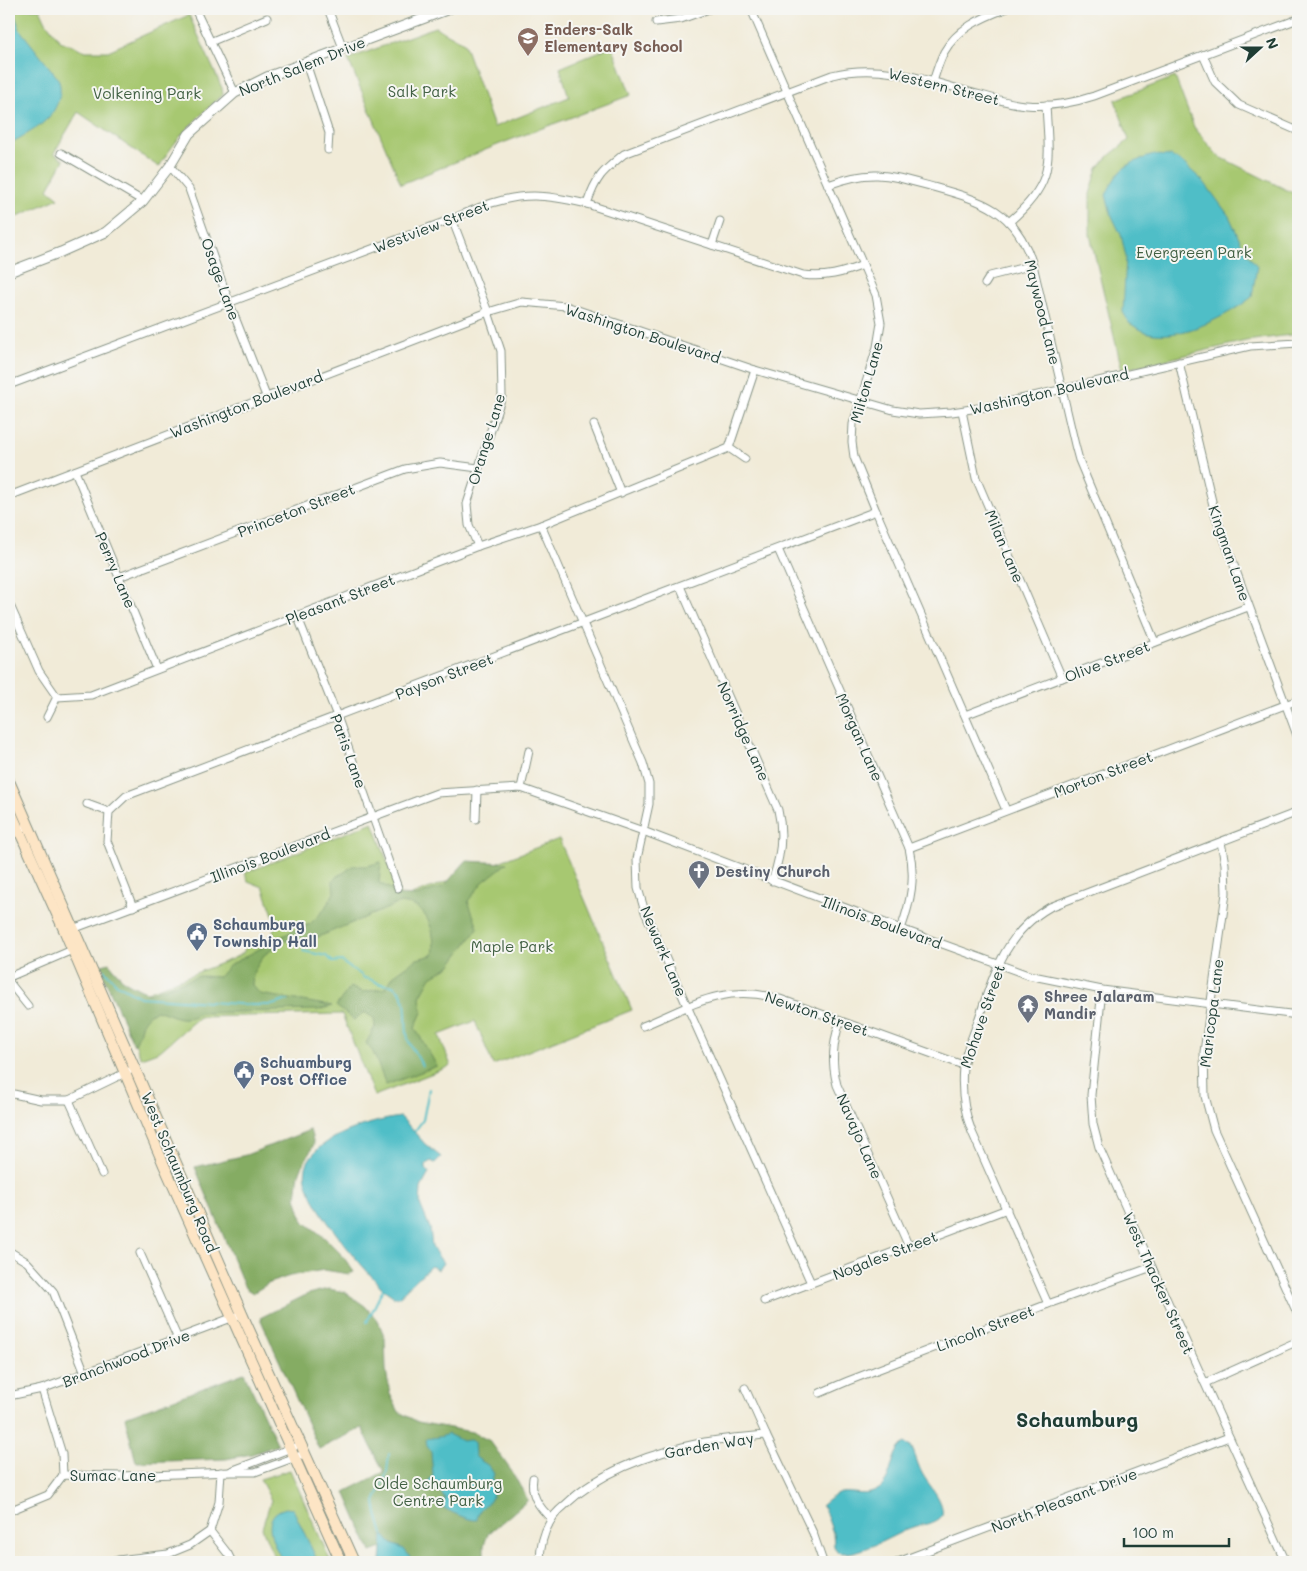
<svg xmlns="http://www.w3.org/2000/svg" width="1307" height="1571" viewBox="0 0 1307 1571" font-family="Mali,sans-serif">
  <rect width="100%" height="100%" fill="#f6f6f2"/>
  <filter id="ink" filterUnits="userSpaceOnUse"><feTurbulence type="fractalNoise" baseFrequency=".02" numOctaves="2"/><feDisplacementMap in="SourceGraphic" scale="10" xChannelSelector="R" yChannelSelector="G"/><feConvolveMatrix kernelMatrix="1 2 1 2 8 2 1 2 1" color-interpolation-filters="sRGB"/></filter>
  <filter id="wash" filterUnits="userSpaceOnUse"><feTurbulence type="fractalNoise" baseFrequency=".0096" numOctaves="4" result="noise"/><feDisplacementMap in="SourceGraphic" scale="20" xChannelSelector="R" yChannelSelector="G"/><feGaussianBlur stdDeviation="1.12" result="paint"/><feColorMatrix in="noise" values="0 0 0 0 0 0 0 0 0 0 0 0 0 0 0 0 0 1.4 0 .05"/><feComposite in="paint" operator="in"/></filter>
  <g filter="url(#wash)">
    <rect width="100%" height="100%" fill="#f1ebd8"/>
    <g fill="#a7c871" stroke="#638252">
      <path d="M9 9H40L46 22 60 41 86 51H108L189 15 222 88 223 95C199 116 175 138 159 167L78 112 54 153 64 160 48 189 59 198 9 220Z"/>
      <polygon points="435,27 464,43 494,127 569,97 560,68 612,46 631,95 505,142 401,184 348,59"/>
      <polygon points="1175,77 1194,127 1218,156 1295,194 1298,198 1298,334 1246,341 1122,370 1090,235 1090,194 1098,168 1110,155 1129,140 1115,100"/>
      <polygon points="373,822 401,899 559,839 632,1010 493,1065 475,1021 439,1035 451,1066 374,1096 342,1014 199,1017 160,1051 141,1058 119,1003 232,959 243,953 246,946 273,935 275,920 263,887 248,881 245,873"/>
      <polygon points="290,1470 331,1562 276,1562 262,1528 271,1500 260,1479"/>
    </g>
    <g fill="#85ac63" stroke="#52744c">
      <path d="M466 861 507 863 483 882 468 901 478 928 450 966 431 977 420 997 422 1012 415 1028 437 1066 386 1085 373 1052 366 1043 375 1027 374 1018 364 1012 354 1020 336 1006 350 987 363 992 386 988 393 976 417 959 433 955C436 938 431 913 412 905 409 904 404 904 400 903L318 937 284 941 264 955 253 973 252 985 260 994 332 1006 318 1010 201 1013C180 1024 176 1015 156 1010 136 1022 144 1029 134 1045L99 966 109 963 124 981 141 990 150 993 199 976 219 977 230 965 292 931 310 924 323 911 334 893 333 881 337 876 345 872 352 866H367L381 862 379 883 393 890 395 895 416 896 444 886Z"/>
      <polygon points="310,1130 314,1144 299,1173 296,1197 303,1221 325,1238 342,1255 354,1272 349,1274 324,1270 290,1276 269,1283 253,1293 245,1288 195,1167 246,1155"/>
      <polygon points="328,1289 345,1292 365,1306 378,1321 385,1338 386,1370 390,1394 399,1412 418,1422 472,1432 490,1441 512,1472 528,1500 488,1534 484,1545 484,1562 414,1562 404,1550 392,1544 371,1552 345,1492 384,1472 362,1428 319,1449 260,1318 308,1294"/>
      <polygon points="244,1373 278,1445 252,1454 226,1459 136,1462 125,1417"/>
    </g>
    <g fill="#50bec7" stroke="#387e7e">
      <path d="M9 9H13L20 30 57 77C65 90 57 110 46 120 36 130 21 137 9 144Z"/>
      <path d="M1154 155 1171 156 1182 162 1204 182 1229 216 1245 251 1257 266 1252 297C1228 316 1184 338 1154 334 1145 333 1136 327 1129 323L1123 312 1126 257 1121 235 1111 214 1106 195C1118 169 1126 163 1154 155Z"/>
      <path d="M401 1117 425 1144 441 1157 435 1163 431 1161 426 1164V1169L429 1173 421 1188 420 1204 430 1228 432 1247 443 1263 438 1270 431 1266 406 1289 400 1297 393 1296 383 1289C361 1265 313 1211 306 1180 297 1141 373 1120 401 1117Z"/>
      <path d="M448 1434 462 1441 470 1440 474 1442 475 1456C484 1465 487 1461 494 1474 490 1483 495 1491 492 1497 487 1508 479 1504 477 1520 469 1521 448 1511 441 1506L445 1499 440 1490 430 1489 427 1483 433 1475 431 1452 427 1446 426 1439C435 1437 439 1438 448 1434Z"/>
      <path d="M904 1443 911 1446C915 1454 917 1462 920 1469 926 1484 945 1498 942 1516 935 1525 920 1524 910 1528 892 1536 856 1558 837 1552L834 1546 833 1533 824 1508 821 1506C827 1501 833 1495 841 1493 854 1491 866 1498 879 1489 894 1478 889 1455 904 1443Z"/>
      <path d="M286 1508 293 1509 318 1562H283C275 1547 257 1515 286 1508Z"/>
      <polygon points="383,1534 392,1544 404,1549 414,1562 381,1562"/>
    </g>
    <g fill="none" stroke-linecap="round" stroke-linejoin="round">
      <g stroke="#50bec7" stroke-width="2">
        <path d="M303 951 326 956 333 962 342 961C348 969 358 970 364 978 370 978 373 981 378 983 383 985 388 984 393 986 413 997 402 1024 409 1042 413 1051 419 1058 422 1066"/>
        <polyline points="104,970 117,984 140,997 252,1005 272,1005 288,1000"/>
        <polyline points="415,1131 423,1120 429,1089"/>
        <polyline points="367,1322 383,1289"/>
        <polyline points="383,1534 377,1514 375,1502 387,1472 389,1454"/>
      </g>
    </g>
  </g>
  <g filter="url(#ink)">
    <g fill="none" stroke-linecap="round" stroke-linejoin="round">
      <g stroke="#889486" stroke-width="9">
        <g id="minor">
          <polyline points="89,9 97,9"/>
          <polyline points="195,9 235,93"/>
          <polyline points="328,9 343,48"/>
          <polyline points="751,9 863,265 876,295 881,323 877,347 853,424 852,442 854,457 876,511 1006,810"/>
          <polyline points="656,22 681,19 709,9"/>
          <polyline points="210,42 267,18"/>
          <polyline points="1203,55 1215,82 1239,105 1298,131"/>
          <polyline points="306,63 329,133 328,150"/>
          <path d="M933 82C936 72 939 62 944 52 957 29 981 18 1005 9"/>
          <polyline points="61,153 143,201"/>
          <polyline points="170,166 189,189 229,302 266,396"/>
          <path d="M828 185C873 168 889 175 933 187 983 201 1016 210 1033 265L1075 445 1079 460 1155 642"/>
          <path d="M587 204C596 177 602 172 624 154L832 75C885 62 930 82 981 95 996 99 1011 104 1026 105 1049 107 1073 103 1094 96L1298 19"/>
          <polyline points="452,219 488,312 501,351 502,396 467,504 469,525 478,546"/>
          <path d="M1009 222C1056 182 1049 162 1046 105"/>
          <polyline points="712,245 720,221"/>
          <polyline points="985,284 990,276 1033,265"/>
          <polyline points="1179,362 1215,514 1298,738"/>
          <path d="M9 385 452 219C479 207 504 196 534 196 552 196 569 200 587 204L803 275C825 278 843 273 863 265"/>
          <polyline points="962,411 976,478 1062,678"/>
          <polyline points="594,425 621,493"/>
          <polyline points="729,448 745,459"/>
          <polyline points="75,471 157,669"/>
          <polyline points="9,496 488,312 522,302 566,306 755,370 893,410 919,414 952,412 985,407 1250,346 1298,343"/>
          <polyline points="541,525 643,763 649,784 649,804 637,859 638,888 645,912 811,1283"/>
          <path d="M778 549 909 848C916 877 911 901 901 929"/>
          <polyline points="119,577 405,469 440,463 478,468"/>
          <path d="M680 586 778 810C784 835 781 857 772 881"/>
          <polyline points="9,603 39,671 57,697"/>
          <polyline points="297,615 337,716 398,888"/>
          <polyline points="965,715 1248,607"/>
          <polyline points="47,717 57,697 91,695 478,546 541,525 729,448 755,370"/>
          <polyline points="521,788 529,751"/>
          <polyline points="87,804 109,812"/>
          <polyline points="476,819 477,790"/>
          <polyline points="9,834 28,826"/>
          <polyline points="1221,842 1225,864 1226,893 1204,1052 1205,1096 1214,1130 1298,1315"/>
          <polyline points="909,848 1298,700"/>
          <polyline points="133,907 107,841 109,812 126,796 876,511"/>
          <polyline points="70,930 437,793 521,788 643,831 901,929 1028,975 1102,990 1298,1015"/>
          <polyline points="9,977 77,948"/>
          <polyline points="9,982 28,1006"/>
          <polyline points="1102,990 1091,1095 1093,1124 1099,1147 1152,1267 1286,1562"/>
          <path d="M840 1021C833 1043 831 1062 837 1085L909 1247"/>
          <path d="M643 1026C693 1005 724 983 780 999L963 1065"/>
          <polyline points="9,1093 41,1100 69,1100 129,1071"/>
          <polyline points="69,1100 102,1174"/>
          <polyline points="9,1251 27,1262 53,1291 85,1373"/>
          <polyline points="140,1253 178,1339"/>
          <polyline points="764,1301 1007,1209"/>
          <path d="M1048 1304 972 1132C964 1112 961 1089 963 1067 965 1053 972 1038 977 1024 993 977 1004 933 1050 907L1298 812"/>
          <polyline points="1205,1383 1298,1341"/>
          <polyline points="745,1388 766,1435 813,1533 823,1562"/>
          <polyline points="42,1389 62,1454 63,1475"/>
          <polyline points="820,1393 848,1381 1048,1304 1152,1267"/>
          <polyline points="9,1396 42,1389 242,1314"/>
          <polyline points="231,1471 294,1447"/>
          <polyline points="221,1472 219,1502 210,1531 228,1554 232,1562"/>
          <path d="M533 1478C530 1495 539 1508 552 1519"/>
          <polyline points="9,1511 48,1495 63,1475 121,1476 231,1472 255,1472 304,1454"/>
          <polyline points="110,1562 118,1560 168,1554 190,1545 210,1531"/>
          <path d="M540 1562C540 1549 543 1534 550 1522 553 1515 559 1510 565 1505 603 1469 655 1452 705 1442 725 1438 746 1437 766 1435"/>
          <polyline points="898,1562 1229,1437"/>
        </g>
      </g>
      <g stroke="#889486" stroke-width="11">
        <polyline id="tertiary" points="9,272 61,252 106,232 143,201 170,166 189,134 235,93 267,77 449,9"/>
      </g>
      <g stroke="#889486" stroke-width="12">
        <g id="secondary">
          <polyline points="9,781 246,1323 354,1562"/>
          <polyline points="9,808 65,932 164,1165 341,1562"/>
        </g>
      </g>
      <use href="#minor" stroke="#fff" stroke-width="7"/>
      <use href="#tertiary" stroke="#fff" stroke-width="9"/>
      <use href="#secondary" stroke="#fde5c5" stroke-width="10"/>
    </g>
  </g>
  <defs>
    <g id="school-pin" transform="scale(1.125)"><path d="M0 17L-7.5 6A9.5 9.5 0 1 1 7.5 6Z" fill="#8d6e63" stroke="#f6f6f2"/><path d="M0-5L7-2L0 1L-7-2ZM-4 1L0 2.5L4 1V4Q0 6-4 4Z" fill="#fff"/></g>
    <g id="church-pin" transform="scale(1.125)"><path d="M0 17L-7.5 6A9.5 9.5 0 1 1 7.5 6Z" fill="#6b7280" stroke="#f6f6f2"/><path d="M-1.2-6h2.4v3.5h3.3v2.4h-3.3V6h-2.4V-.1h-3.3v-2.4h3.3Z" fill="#fff"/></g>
    <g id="civic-pin" transform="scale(1.125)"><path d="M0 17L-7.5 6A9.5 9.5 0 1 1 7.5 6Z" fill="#5c6f8a" stroke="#f6f6f2"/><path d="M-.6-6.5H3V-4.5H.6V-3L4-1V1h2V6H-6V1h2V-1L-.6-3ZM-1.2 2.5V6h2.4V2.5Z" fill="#fff"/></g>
    <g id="temple-pin" transform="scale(1.125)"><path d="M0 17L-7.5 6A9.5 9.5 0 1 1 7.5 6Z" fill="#6b7280" stroke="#f6f6f2"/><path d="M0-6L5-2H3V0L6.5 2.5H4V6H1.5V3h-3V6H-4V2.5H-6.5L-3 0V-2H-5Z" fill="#fff"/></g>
  </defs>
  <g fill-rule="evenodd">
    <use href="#school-pin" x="528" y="38"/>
    <use href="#church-pin" x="699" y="871"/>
    <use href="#civic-pin" x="197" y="933"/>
    <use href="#temple-pin" x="1028" y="1005"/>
    <use href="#civic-pin" x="244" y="1071"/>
  </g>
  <g text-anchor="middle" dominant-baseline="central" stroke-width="4" stroke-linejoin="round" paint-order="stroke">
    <g font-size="15" font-weight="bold" fill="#785e54" stroke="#f6f6f2" text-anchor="start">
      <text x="544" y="29">Enders-Salk<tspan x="544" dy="17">Elementary School</tspan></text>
    </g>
    <g font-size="15" fill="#1f3d34" stroke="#f6f6f2">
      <text transform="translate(302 66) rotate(-22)">North Salem Drive</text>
      <text transform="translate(944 86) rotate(14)">Western Street</text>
      <text transform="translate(431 226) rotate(-21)">Westview Street</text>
      <text transform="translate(221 279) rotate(70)">Osage Lane</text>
      <text transform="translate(1043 312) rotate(76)">Maywood Lane</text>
      <text transform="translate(643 333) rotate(18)">Washington Boulevard</text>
      <text transform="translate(866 382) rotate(-74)">Milton Lane</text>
      <text transform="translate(1049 391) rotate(-13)">Washington Boulevard</text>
      <text transform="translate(246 404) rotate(-21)">Washington Boulevard</text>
      <text transform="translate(486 439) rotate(-73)">Orange Lane</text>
      <text transform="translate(296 510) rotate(-21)">Princeton Street</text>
      <text transform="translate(1005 546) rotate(67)">Milan Lane</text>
      <text transform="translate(1230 553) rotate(71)">Kingman Lane</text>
      <text transform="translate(116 570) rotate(67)">Perry Lane</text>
      <text transform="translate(340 599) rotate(-21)">Pleasant Street</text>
      <text transform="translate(1107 661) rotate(-21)">Olive Street</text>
      <text transform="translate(444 676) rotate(-21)">Payson Street</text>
      <text transform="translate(744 731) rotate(66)">Norridge Lane</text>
      <text transform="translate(860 737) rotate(66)">Morgan Lane</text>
      <text transform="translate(349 751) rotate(70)">Paris Lane</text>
      <text transform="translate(1103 774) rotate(-21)">Morton Street</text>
      <text transform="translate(270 855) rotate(-21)">Illinois Boulevard</text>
      <text transform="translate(882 922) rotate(20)">Illinois Boulevard</text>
      <text transform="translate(664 951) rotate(67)">Newark Lane</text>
      <text transform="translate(817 1013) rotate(19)">Newton Street</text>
      <text transform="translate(1211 1013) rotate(-83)">Maricopa Lane</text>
      <text transform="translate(982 1016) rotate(-71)">Mohave Street</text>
      <text transform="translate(860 1136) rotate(66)">Navajo Lane</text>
      <text transform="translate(180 1172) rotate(67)">West Schaumburg Road</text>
      <text transform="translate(885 1255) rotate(-21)">Nogales Street</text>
      <text transform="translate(1159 1283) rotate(66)">West Thacker Street</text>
      <text transform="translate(985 1328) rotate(-21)">Lincoln Street</text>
      <text transform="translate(126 1358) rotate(-21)">Branchwood Drive</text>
      <text transform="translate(709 1445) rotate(-10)">Garden Way</text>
      <text x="113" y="1475">Sumac Lane</text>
      <text transform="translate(1064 1500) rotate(-21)">North Pleasant Drive</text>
    </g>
    <g font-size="15" fill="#416043" stroke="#f6f6f2">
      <text x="422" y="91">Salk Park</text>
      <text x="147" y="93">Volkening Park</text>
      <text x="1194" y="252">Evergreen Park</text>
      <text x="512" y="946">Maple Park</text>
      <text x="438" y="1483">Olde Schaumburg<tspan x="438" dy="17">Centre Park</tspan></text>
    </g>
    <g font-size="15" font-weight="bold" fill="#5b616d" stroke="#f6f6f2" text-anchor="start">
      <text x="715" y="871">Destiny Church</text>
      <text x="1044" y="996">Shree Jalaram<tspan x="1044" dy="17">Mandir</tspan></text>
    </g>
    <g font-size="15" font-weight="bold" fill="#4e5e75" stroke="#f6f6f2" text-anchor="start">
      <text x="213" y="924">Schaumburg<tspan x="213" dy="17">Township Hall</tspan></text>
      <text x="260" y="1062">Schuamburg<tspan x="260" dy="17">Post Office</tspan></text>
    </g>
    <g font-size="20" font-weight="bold" fill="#1f3d34" stroke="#f6f6f2">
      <text x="1077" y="1419">Schaumburg</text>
    </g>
  </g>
  <rect width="1307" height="1571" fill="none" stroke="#f6f6f2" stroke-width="30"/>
  <g transform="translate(1260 48) rotate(69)" stroke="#f6f6f2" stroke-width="4" paint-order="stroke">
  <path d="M0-4L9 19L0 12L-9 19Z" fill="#1f3d34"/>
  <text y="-8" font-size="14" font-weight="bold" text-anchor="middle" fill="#1f3d34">N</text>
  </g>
  <path d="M1124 1538v8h105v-8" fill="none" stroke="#1f3d34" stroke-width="2.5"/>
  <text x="1132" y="1538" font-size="15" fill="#1f3d34" stroke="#f6f6f2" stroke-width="4" paint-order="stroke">100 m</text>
</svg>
